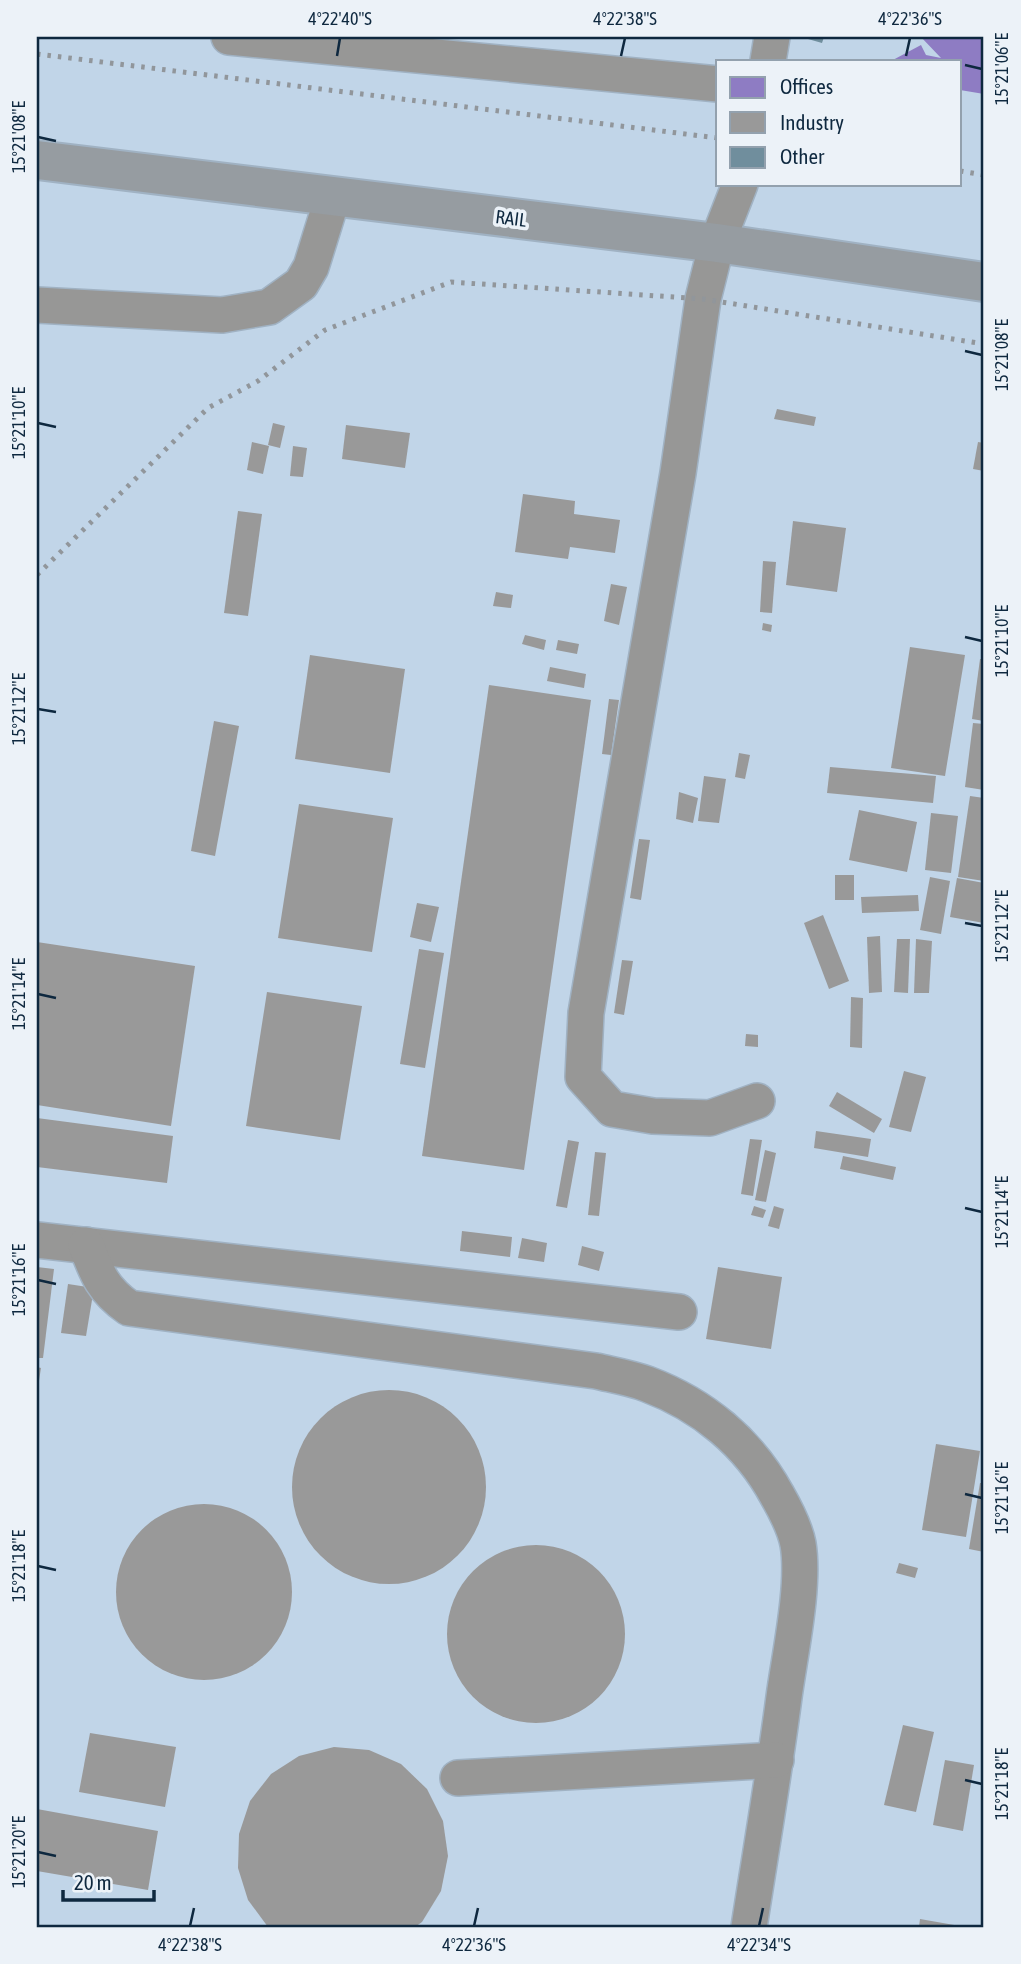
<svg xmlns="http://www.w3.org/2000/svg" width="1021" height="1964" viewBox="0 0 1021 1964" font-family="'Asap Condensed',sans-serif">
  <rect width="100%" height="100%" fill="#c1d5e8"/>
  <polygon fill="#8e7cc3" points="921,37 984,37 984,94 960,90 960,61 891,61 921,45 926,55 941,58"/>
  <g fill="#999">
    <polygon points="777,409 816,417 814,426 774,419"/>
    <polygon points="273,423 285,426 280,448 268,445"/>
    <polygon points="346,425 410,433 405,468 342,459"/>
    <polygon points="252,442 269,446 263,474 247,470"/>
    <polygon points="978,442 984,443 984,471 973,469"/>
    <polygon points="293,446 307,448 303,477 290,476"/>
    <polygon points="523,494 575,501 574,514 620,520 615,553 570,547 568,559 515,552"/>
    <polygon points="238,511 262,514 248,616 224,613"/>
    <polygon points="793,521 846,528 837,592 786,585"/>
    <polygon points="763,561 776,562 772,613 760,612"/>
    <polygon points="611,584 627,587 619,625 604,621"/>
    <polygon points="496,592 513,595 511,608 493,606"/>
    <polygon points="763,623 772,625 771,632 762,630"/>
    <polygon points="525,635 546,640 544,650 522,644"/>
    <polygon points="558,640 579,644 577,654 556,650"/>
    <polygon points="910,647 965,655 945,776 891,768"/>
    <polygon points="310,655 405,669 390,773 295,759"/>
    <polygon points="980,659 984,659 984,721 972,719"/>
    <polygon points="550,667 586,674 584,688 547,681"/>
    <polygon points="489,685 591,700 524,1170 422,1156"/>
    <polygon points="609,699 619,700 611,755 602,754"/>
    <polygon points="214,721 239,726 215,856 191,851"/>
    <polygon points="973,723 984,724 984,790 965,787"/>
    <polygon points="739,753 750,755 745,779 735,777"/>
    <polygon points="830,767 936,776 933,803 827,793"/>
    <polygon points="704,776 726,779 719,823 698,821"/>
    <polygon points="679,792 698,798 693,823 676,819"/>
    <polygon points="970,796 984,798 984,881 958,877"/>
    <polygon points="299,804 393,818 372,952 278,938"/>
    <polygon points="859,810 917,822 907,872 849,860"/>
    <polygon points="931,813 958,816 951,873 925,870"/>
    <polygon points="639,839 650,840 641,900 630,898"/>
    <rect x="835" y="875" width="19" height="25"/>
    <polygon points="930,877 950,881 941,934 920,930"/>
    <polygon points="957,878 984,883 984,923 950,917"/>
    <polygon points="918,895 919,911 862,913 861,897"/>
    <polygon points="417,903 439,907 431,942 410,937"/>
    <polygon points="823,915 849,981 829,989 804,923"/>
    <polygon points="880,936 882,992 869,993 867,937"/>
    <polygon points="897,939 910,939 908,993 894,992"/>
    <polygon points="916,939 932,941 929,993 914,993"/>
    <polygon points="37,942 195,966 171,1126 37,1105"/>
    <polygon points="419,949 444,953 425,1068 400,1064"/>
    <polygon points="622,960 633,961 624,1015 614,1013"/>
    <polygon points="267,992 362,1006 340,1140 246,1126"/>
    <polygon points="851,997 863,998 862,1048 850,1047"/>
    <polygon points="746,1034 758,1035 758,1047 745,1046"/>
    <polygon points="904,1071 926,1077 911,1132 889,1127"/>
    <polygon points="837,1092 882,1119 874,1133 829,1106"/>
    <polygon points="37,1118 173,1136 167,1183 37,1167"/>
    <polygon points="816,1131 871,1139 868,1157 814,1148"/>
    <polygon points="750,1139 762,1140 753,1196 741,1194"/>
    <polygon points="568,1140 579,1142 567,1208 556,1206"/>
    <polygon points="765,1150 776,1153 766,1202 755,1200"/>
    <polygon points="595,1152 606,1153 599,1216 588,1215"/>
    <polygon points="843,1156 896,1167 893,1180 840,1169"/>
    <polygon points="754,1206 766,1210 763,1218 751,1215"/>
    <polygon points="774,1206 784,1209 779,1229 768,1226"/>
    <polygon points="462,1231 512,1237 510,1257 460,1251"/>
    <polygon points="522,1238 547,1243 544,1262 518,1258"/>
    <polygon points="582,1246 604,1252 599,1271 578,1265"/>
    <polygon points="37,1267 54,1269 43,1358 37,1358"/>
    <polygon points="718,1267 782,1277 771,1349 706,1339"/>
    <polygon points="68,1284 94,1288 86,1336 61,1333"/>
    <polygon points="37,1367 41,1368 38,1387 37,1387"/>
    <circle cx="389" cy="1487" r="97"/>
    <polygon points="936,1444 980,1451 966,1537 922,1530"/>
    <polygon points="980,1483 984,1483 984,1552 969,1549"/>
    <circle cx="204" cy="1592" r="88"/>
    <circle cx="536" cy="1634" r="89"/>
    <polygon points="899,1563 918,1568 915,1578 896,1573"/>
    <polygon points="903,1725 934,1732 916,1812 884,1805"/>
    <polygon points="90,1733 176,1747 165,1807 79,1792"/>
    <polygon points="334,1747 369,1750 401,1764 427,1789 443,1821 448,1856 441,1891 422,1922 415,1927 268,1927 248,1900 238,1868 239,1834 250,1801 271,1774 299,1756"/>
    <polygon points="945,1760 974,1765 963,1831 933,1825"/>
    <polygon points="37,1809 158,1831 148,1890 37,1871"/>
    <polygon points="920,1919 960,1926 960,1927 919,1927"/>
  </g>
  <polygon fill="#708e9d" points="801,37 824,37 822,43"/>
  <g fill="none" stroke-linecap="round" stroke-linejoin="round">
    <g stroke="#a0b2c3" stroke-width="38">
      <g id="minor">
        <polyline points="229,37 718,84"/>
        <polyline points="768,61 772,37"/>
        <polyline points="740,184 717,243 703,299 678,473 586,1013 583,1077 612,1109 653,1116 710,1118 757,1101"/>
        <polyline points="37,305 222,315 269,307 301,284 311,267 333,196"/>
        <polyline points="37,1240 679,1312"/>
        <path d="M86 1245C97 1274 103 1290 129 1308L596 1371C613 1375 631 1378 647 1384 703 1405 749 1443 777 1495 785 1509 795 1528 798 1544 805 1585 790 1653 784 1697 774 1774 761 1850 749 1927"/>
        <polyline points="458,1778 776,1760"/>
      </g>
    </g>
    <g stroke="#a0b2c3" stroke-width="42">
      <polyline id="major" points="37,160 717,243 984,282"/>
    </g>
    <use href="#minor" stroke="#979796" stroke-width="35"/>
    <use href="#major" stroke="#969ca1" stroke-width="38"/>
    <g stroke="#91969b" stroke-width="5" stroke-dasharray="3.5 7" stroke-linecap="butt">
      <polyline points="37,54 718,138"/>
      <polyline points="960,171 984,175"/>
      <polyline points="37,575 208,408 258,381 325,330 451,282 703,299 984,344"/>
    </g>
  </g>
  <path fill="none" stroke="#0e283f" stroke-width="2.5" d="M337 56 340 38M621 56 625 38M906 56 910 38M965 65 982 69M38 137 56 141M965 351 982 355M38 423 56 427M965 637 982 641M38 709 56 712M965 923 982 926M38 994 56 998M965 1208 982 1212M38 1280 56 1284M965 1494 982 1498M38 1566 56 1570M965 1780 982 1784M38 1852 56 1856M190 1926 194 1908M474 1926 478 1908M759 1926 763 1908"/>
  <g text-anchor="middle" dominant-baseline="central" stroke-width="7" stroke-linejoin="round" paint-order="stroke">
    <g font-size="19" fill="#0e283f" stroke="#ecf2f8">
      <text transform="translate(511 218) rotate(7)">RAIL</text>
    </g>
  </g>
  <rect width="1021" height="1964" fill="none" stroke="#ecf2f8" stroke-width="77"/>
  <rect x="716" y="60" width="245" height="126" fill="#ecf2f8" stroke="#93a1ae" stroke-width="2"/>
  <rect x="730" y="77" width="35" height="21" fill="#8e7cc3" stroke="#93a1ae" stroke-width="2"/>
  <text x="780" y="94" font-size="21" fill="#0e283f">Offices</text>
  <rect x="730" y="112" width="35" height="21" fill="#999999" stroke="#93a1ae" stroke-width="2"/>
  <text x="780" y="130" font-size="21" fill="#0e283f">Industry</text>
  <rect x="730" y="147" width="35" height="21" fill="#708e9d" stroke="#93a1ae" stroke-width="2"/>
  <text x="780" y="164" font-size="21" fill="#0e283f">Other</text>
  <path d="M63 1890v10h91v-10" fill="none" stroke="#0e283f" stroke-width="3.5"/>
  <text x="74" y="1890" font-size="21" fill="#0e283f" stroke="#ecf2f8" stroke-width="5" paint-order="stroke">20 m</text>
  <rect x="38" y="38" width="944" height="1888" fill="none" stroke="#0e283f" stroke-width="2.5"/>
  <g font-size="18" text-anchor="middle" fill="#0e283f">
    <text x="340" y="25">4°22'40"S</text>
    <text x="625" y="25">4°22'38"S</text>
    <text x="910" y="25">4°22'36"S</text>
    <text transform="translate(1002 69) rotate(-90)" y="6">15°21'06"E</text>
    <text transform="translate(19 137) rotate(-90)" y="6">15°21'08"E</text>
    <text transform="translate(1002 355) rotate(-90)" y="6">15°21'08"E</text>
    <text transform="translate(19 423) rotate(-90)" y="6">15°21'10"E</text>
    <text transform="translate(1002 641) rotate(-90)" y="6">15°21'10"E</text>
    <text transform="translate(19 709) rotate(-90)" y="6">15°21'12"E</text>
    <text transform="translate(1002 926) rotate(-90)" y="6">15°21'12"E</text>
    <text transform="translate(19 994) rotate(-90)" y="6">15°21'14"E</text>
    <text transform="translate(1002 1212) rotate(-90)" y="6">15°21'14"E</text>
    <text transform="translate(19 1280) rotate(-90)" y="6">15°21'16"E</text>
    <text transform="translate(1002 1498) rotate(-90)" y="6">15°21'16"E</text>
    <text transform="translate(19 1566) rotate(-90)" y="6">15°21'18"E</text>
    <text transform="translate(1002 1784) rotate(-90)" y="6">15°21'18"E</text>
    <text transform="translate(19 1852) rotate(-90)" y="6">15°21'20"E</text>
    <text x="190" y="1951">4°22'38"S</text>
    <text x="474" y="1951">4°22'36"S</text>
    <text x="759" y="1951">4°22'34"S</text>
  </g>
</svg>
